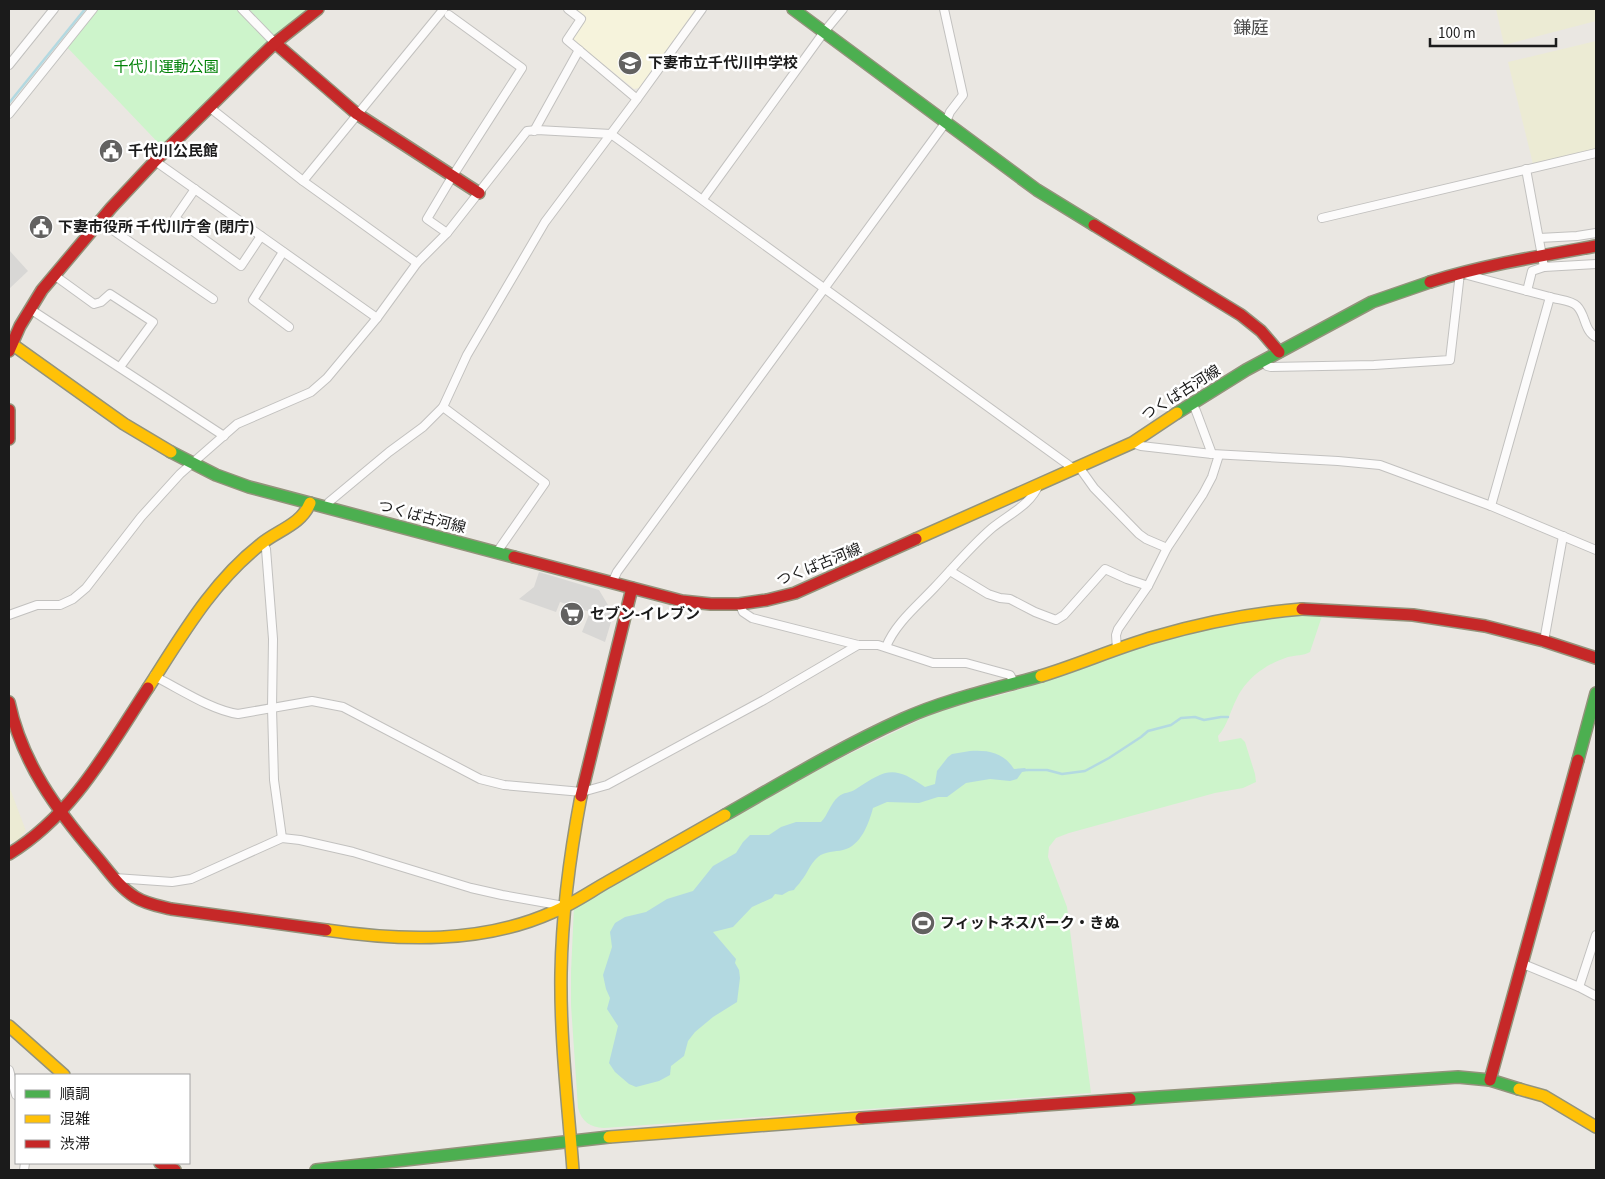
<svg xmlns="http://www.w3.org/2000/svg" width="1605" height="1179" viewBox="0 0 1605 1179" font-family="'Source Sans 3','Noto Sans JP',sans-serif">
  <rect width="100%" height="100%" fill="#eae7e2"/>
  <polygon fill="#f6f3dc" points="573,9 697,9 639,88 634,89 571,38 585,18"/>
  <g fill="#ecebd4">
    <polygon points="1496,9 1596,9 1596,21 1504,45"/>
    <polygon points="1596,41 1596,150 1533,164 1508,62"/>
    <polygon points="9,786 26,831 17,841 13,842 9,840"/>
  </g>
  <g fill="#cdf4cb">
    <polygon points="94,9 318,9 166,151 64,44"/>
    <path d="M1300 615 1322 616 1310 652C1303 656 1296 655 1288 657 1279 660 1270 664 1263 669 1253 675 1242 687 1237 698 1230 711 1228 725 1218 736L1219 742 1241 738 1245 742 1255 774 1256 782 1243 788 1215 793 1069 833 1056 838 1049 847 1048 857 1067 907 1091 1093 604 1128C590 1127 582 1122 578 1108L571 1005V972L574 906 597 895 770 795 839 759 930 715 951 707 994 697 1047 681 1141 646 1204 629Z"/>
  </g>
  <g fill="#d8d7d5">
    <polygon points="9,250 28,271 9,289"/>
    <polygon points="539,572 599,590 611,610 611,622 605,642 582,632 590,612 560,602 556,612 519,599 534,587"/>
  </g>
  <path fill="#b3d9e1" d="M970 751C988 750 1003 752 1014 769L1025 768 1028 771 1022 772 1017 779 1010 781 990 779 966 783 947 797H938L919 803 887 802 873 808C869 823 861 846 843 850 835 852 825 851 818 857 809 865 808 873 801 881 799 885 796 886 794 890L789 891 782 895 775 894 772 898 752 907 733 927 713 932 736 959 735 963 739 970 740 978 737 1002 713 1017 695 1032 688 1041 684 1056 671 1066 670 1075 659 1081 636 1087 629 1084 615 1072 609 1063 618 1026 607 1009 610 998 606 989 603 975 612 947 610 932 615 923 625 917 646 912 667 899 693 891 713 866 736 853 743 842 750 835H769L781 827 796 822H821C828 815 830 804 838 797 843 792 851 793 856 789 886 769 894 765 925 787L935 784 937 771 948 757 952 754Z"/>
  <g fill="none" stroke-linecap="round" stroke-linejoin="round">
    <g stroke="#b3d9e1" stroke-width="2.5">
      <polyline points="9,103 85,9"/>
      <polyline points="1027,770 1047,770 1062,774 1085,771 1109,758 1141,737 1148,731 1171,725 1181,718 1195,717 1204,720 1221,717 1228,717"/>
    </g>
    <g stroke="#c2c1bf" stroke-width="10">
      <g id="street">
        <polyline points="242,9 275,43"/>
        <polyline points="568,9 581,19 567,40 637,99"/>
        <polyline points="9,65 54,9"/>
        <polyline points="209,107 303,181 417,263"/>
        <polyline points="9,114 93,9"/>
        <polyline points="534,131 579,50"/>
        <polyline points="155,161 377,318"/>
        <polyline points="1526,169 1544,267 1596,264"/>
        <polyline points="303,181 443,10"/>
        <polyline points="195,189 175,218 241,266 261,236"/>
        <polyline points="703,199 824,32 843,9"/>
        <polyline points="1322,218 1596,153"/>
        <polyline points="98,220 213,299"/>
        <polyline points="447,233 427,219 452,177 522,68 449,15"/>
        <polyline points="1539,238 1577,236 1596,233"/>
        <polyline points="283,252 253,300 289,327"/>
        <polyline points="54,275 94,304 101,302 110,294 153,322 120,367"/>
        <polyline points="1527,291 1532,271 1544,267"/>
        <path d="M1550 297C1558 300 1571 300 1577 306 1586 315 1584 331 1596 337"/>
        <polyline points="30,309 224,436"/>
        <polyline points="1264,361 1267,366 1271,367 1374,365 1450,360 1460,273 1550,297 1491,506"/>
        <polyline points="1192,403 1196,411 1212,454"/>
        <polyline points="443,407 545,483 497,552"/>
        <polyline points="1132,443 1141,446 1212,454 1338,461 1380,465 1491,506 1596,550"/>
        <polyline points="1079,467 1094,488 1139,534 1146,539 1167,548"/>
        <polyline points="326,507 329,502 389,452 423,427 443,407 467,355 545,222 637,99 702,9"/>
        <polyline points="262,543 266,549 273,639 272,708 274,780 282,838"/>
        <polyline points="950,571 988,594 1000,598 1010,599 1035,612 1056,620 1064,615 1105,569 1127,579 1148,586"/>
        <polyline points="612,583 617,572 946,122 950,112 963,95 944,9"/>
        <polyline points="740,605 743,612 752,618 858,645 878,645 933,663 966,663 1010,675 1015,684"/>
        <polyline points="9,615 37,605 60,605 73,599 86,588 141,517 180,474 237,424 311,392 327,378 377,318 417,263 447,233 527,131 537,130 611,134 1074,469"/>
        <polyline points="1544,641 1563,536"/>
        <path d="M886 647C895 624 917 606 934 588 953 568 971 546 992 528 1009 514 1031 505 1039 484"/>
        <polyline points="1117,649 1116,635 1118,629 1148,586 1167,548 1203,494 1212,477 1219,455"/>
        <path d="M154 676C180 689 211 710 238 714L312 701 343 707 480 779 504 785 582 792 607 785 764 700 858 645"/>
        <polyline points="115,878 172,882 191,879 282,838 300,840 353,852 471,888 502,895 564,906"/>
        <polyline points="1523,964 1579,987 1596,996"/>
        <polyline points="1579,987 1596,935"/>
        <polyline points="9,1070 16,1095"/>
        <polyline points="24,1170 25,1163"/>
      </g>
    </g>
    <g stroke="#93937b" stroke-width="14">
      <g id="fast">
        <polyline points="793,9 1037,190 1094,225"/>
        <polyline points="1177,413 1246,370 1372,302 1430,282"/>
        <polyline points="171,452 216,475 249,487 514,557"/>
        <polyline points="1578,760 1596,693"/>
        <path d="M725 815C783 782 841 747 903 719 947 699 995 689 1041 676"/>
        <polyline points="1130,1099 1458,1077 1490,1080 1519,1089"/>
        <polyline points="316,1170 609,1137"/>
      </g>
    </g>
    <g stroke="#93937b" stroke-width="14">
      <g id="slow">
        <polyline points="9,342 124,424 171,452"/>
        <polyline points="916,539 1132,443 1177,413"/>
        <path d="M1041 676C1080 664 1116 648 1154 637 1202 623 1253 613 1302 609"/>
        <path d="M148 688C181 637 212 582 261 544 278 530 301 525 310 503"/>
        <path d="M326 930C401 941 482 944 553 912 573 904 591 891 609 881 648 859 686 837 725 815"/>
        <polyline points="9,1026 64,1075"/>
        <polyline points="1519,1089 1544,1096 1596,1127"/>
        <polyline points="609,1137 861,1118"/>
        <path d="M573 1170C568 1104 560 1039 561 973 562 913 570 854 581 796"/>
      </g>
    </g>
    <g stroke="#93937b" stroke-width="14">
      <g id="jam">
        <polyline points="275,43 357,114 479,193"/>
        <polyline points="1094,225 1241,315 1261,331 1279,352"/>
        <path d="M1430 282C1485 265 1540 256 1596 246"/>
        <polyline points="9,351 20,326 42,290 111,208 156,160 250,67 275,43 318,9"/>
        <polyline points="9,410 9,439"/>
        <polyline points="514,557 682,601 711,604 739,604 767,600 795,593 916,539"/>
        <polyline points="1302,609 1413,615 1485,626 1544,641 1596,658"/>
        <path d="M9 702C22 763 56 809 96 856 108 870 119 887 135 897 146 904 159 906 171 909L326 930"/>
        <polyline points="581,796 632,588"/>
        <path d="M9 854C73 815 108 749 148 688"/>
        <polyline points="1490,1080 1578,760"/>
        <polyline points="861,1118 1130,1099"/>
        <polyline points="160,1163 175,1170"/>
      </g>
    </g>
    <use href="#street" stroke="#fcfbfb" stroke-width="8"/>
    <use href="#fast" stroke="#4caf50" stroke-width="11"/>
    <use href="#slow" stroke="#ffc107" stroke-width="11"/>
    <use href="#jam" stroke="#c62828" stroke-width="11"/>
  </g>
  <defs>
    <g id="school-disc" transform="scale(1.25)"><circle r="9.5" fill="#636261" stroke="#fff"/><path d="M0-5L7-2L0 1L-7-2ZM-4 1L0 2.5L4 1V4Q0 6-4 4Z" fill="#fff"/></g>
    <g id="civic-disc" transform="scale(1.25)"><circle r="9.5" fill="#636261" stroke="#fff"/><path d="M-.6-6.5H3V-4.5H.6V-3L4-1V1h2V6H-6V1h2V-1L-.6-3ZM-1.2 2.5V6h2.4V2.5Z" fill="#fff"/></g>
    <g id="supermarket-disc" transform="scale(1.25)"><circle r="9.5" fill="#636261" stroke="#fff"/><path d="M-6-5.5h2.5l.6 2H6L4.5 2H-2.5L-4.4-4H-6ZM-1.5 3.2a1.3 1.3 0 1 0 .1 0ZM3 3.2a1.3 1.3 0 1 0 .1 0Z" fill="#fff"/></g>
    <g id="stadium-disc" transform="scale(1.25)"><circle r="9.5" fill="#636261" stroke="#fff"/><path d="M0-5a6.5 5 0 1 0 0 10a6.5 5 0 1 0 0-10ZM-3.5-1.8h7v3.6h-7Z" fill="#fff"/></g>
  </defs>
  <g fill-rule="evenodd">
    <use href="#school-disc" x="630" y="63"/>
    <use href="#civic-disc" x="111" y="151"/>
    <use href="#civic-disc" x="41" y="227"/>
    <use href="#supermarket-disc" x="572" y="614"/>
    <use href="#stadium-disc" x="923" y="923"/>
  </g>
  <g text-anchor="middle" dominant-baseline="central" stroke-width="5" stroke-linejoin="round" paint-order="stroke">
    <g font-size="15" font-weight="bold" fill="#1b1b1b" stroke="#fff" text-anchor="start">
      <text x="648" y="63">下妻市立千代川中学校</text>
      <text x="128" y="151">千代川公民館</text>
      <text x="58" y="227">下妻市役所 千代川庁舎 (閉庁)</text>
      <text x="590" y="614">セブン-イレブン</text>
      <text x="940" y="923">フィットネスパーク・きぬ</text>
    </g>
    <g font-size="15" fill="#018107" stroke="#fff">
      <text x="166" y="67">千代川運動公園</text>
    </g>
    <g font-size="15" fill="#1b1b1b" stroke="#fff">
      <text transform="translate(1181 393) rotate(-32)">つくば古河線</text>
      <text transform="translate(422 517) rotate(15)">つくば古河線</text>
      <text transform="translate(819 565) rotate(-22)">つくば古河線</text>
    </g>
    <g font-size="18" fill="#4e4e4e" stroke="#fff">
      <text x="1251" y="28">鎌庭</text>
    </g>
  </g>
  <rect width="1605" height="1179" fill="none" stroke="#1b1b1b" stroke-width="20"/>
  <rect x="15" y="1074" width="175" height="90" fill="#ffffff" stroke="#a4a4a4"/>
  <rect x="25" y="1090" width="25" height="8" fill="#4caf50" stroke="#a4a4a4"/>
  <text x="60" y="1099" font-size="15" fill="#1b1b1b">順調</text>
  <rect x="25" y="1115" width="25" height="8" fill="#ffc107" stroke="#a4a4a4"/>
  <text x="60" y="1124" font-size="15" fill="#1b1b1b">混雑</text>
  <rect x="25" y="1140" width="25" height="8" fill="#c62828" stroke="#a4a4a4"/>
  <text x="60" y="1149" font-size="15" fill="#1b1b1b">渋滞</text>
  <path d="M1430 38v8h126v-8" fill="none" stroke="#1b1b1b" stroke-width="2.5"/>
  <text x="1438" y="38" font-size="15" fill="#1b1b1b" stroke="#ffffff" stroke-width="4" paint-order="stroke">100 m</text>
</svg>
